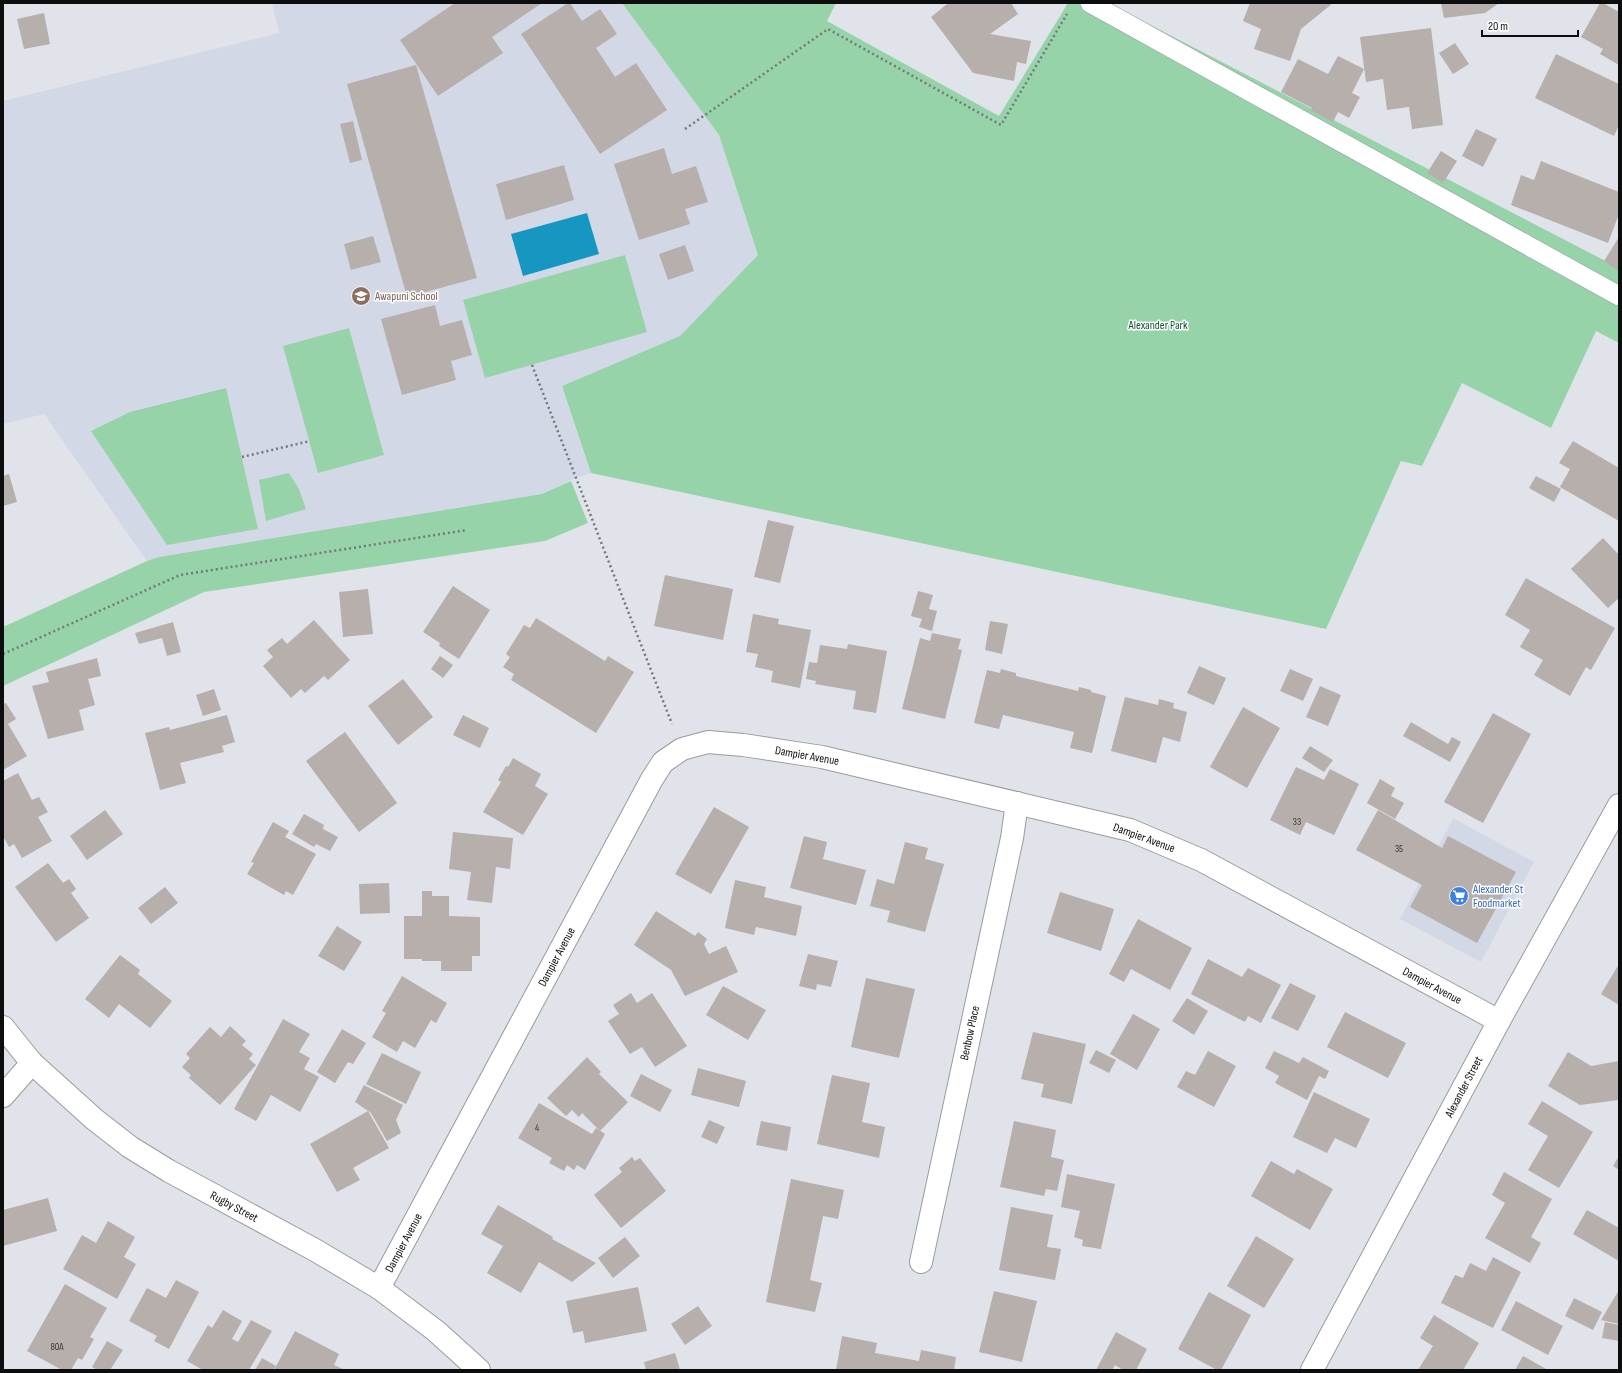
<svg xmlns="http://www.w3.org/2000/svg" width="1622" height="1373" viewBox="0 0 1622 1373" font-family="'Sofia Sans Condensed',sans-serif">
  <rect width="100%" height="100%" fill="#e1e3ea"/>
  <g fill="#d3d8e6">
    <polygon points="272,3 622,3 719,135 758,255 680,336 562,386 591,473 575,478 543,494 159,557 147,561 44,414 3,424 3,101 279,33"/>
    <polygon points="1453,818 1534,862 1481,962 1400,919"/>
  </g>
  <g fill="#96d3a8">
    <polygon points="622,3 836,3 827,21 999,116 1068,3 1108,3 1619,268 1619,343 1596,331 1551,428 1462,383 1422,466 1401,461 1326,629 591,473 562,386 680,336 758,255 719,135"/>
    <polygon points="625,255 647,332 485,378 463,300"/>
    <polygon points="349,328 384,455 318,473 283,346"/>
    <polygon points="226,388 258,529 167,545 91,431 130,412"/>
    <polygon points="289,473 299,489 306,509 266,521 259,480"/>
    <polygon points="571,481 588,523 545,541 204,592 3,686 3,627 147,561 159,557 542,494"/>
  </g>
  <polygon fill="#1697c1" points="587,213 599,254 523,276 511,234"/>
  <g fill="#b6afab">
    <polygon points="455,3 542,3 492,37 503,53 438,96 400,40"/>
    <polygon points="568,3 570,3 582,21 600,9 617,34 596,48 615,77 636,63 667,110 600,154 521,34"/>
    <polygon points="946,3 1011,3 1018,14 990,34 1031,41 1026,64 1017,62 1014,81 973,73 931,17 947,4"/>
    <polygon points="1250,3 1333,3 1301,29 1290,61 1254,49 1261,29 1243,21"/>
    <polygon points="1441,3 1499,3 1485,13 1444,18"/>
    <polygon points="1600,3 1603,3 1619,12 1619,65 1600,54 1603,49 1581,37"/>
    <polygon points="44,13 50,44 24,49 17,19"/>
    <polygon points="1431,28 1443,125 1412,129 1409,107 1387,110 1383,79 1366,82 1360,37"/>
    <polygon points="1455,43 1469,64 1453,74 1439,53"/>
    <polygon points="1556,54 1619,84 1619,125 1614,136 1535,98"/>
    <polygon points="1338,56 1364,69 1352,93 1360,97 1349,118 1338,112 1333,122 1311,110 1312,108 1281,92 1298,59 1328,74"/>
    <polygon points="416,65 477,278 407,297 347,84"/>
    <polygon points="353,121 362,160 350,163 340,124"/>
    <polygon points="1476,129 1497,139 1483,167 1462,156"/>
    <polygon points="664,148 672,174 696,166 708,202 685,209 690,224 639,240 614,164"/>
    <polygon points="1441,151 1457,161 1443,183 1427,173"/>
    <polygon points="1541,161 1619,192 1619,214 1608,243 1511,205 1521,175 1534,180"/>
    <polygon points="564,165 574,200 506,220 496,184"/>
    <polygon points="373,236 381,262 351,270 344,244"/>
    <polygon points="1619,237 1619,271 1604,261"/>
    <polygon points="685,245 694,271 668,280 659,254"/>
    <polygon points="435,305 440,326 462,320 472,355 451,361 456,380 402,395 381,319"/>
    <polygon points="1573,441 1619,468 1619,521 1560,487 1570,469 1559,463"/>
    <polygon points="9,474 17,502 3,506 3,476"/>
    <polygon points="1536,476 1561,489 1554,502 1529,488"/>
    <polygon points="768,520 794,526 780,583 754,577"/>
    <polygon points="1603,538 1619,555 1619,598 1608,608 1571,569"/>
    <polygon points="665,575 733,589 723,640 654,626"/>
    <polygon points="1526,578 1615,628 1591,670 1586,667 1570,696 1534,675 1543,660 1520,647 1530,630 1505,615"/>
    <polygon points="453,586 490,610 459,659 439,646 440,643 423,632"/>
    <polygon points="368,589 373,634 343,637 339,592"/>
    <polygon points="918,591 933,595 929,609 937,611 932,631 919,627 922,619 911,616"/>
    <polygon points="753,614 779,619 778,624 811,630 800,688 771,682 773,671 755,667 758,654 746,652"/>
    <polygon points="536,618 605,661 608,656 634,672 596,733 511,680 514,674 503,667 510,657 506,654 524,625 530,628"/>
    <polygon points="314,620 350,660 328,680 324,676 305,693 301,689 291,698 263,666 273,657 267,650 282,638 287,644"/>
    <polygon points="990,621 1008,624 1002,654 985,650"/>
    <polygon points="173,622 181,652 167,656 162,638 139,644 135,633"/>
    <polygon points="932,633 961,639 958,649 962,650 945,719 902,709 920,638 930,641"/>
    <polygon points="848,644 887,651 876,713 853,709 856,691 815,684 816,681 806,679 809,662 817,663 820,645 847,649"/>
    <polygon points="440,656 453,665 443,678 431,669"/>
    <polygon points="97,658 101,676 88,679 95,705 79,710 84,730 48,739 32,686 49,682 46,672"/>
    <polygon points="1199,666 1226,678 1214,705 1187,693"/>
    <polygon points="1001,669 1016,673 1016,676 1078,691 1079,687 1091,690 1091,692 1106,696 1092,753 1070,748 1074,732 1003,715 999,729 974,723 987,670 1000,673"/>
    <polygon points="1290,669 1313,679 1303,701 1280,691"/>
    <polygon points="403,679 433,717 398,745 368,706"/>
    <polygon points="1320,686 1341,695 1328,726 1306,717"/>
    <polygon points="214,689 221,710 203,716 196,695"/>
    <polygon points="1125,697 1158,705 1159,699 1174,703 1173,708 1187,712 1180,742 1163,737 1156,763 1111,751"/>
    <polygon points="6,703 16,719 8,724 27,756 3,770 3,704"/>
    <polygon points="1243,707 1280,728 1247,788 1210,767"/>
    <polygon points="1493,713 1531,734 1483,823 1444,802"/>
    <polygon points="227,715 235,742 222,746 224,752 180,763 186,783 160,790 145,733 169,727 170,730"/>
    <polygon points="463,715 489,728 480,748 453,735"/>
    <polygon points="1411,722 1448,744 1452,737 1461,742 1450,762 1403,736"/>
    <polygon points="345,732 397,803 359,832 306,761"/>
    <polygon points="1310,746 1333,760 1324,772 1302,758"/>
    <polygon points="513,758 541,774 535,786 548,794 523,835 483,812 501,782 498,780 506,766 508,767"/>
    <polygon points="1296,767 1324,780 1330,769 1359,784 1334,835 1306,822 1300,835 1270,820"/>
    <polygon points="18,773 32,800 39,797 48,812 38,817 52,841 22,858 14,844 9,847 3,836 3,781"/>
    <polygon points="1380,779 1395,788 1391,796 1404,803 1395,819 1367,803"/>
    <polygon points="714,807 749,827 711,894 675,874"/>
    <polygon points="105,810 123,834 87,860 70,836"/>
    <polygon points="1378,810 1442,848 1448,836 1516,872 1477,943 1410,907 1422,885 1356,850"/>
    <polygon points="304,814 324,825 323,829 338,837 330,851 316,844 314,847 292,834"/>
    <polygon points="273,822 289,831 285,837 316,854 293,895 286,891 284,895 247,874 254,863 251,862"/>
    <polygon points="453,832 513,838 510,869 496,867 492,903 467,900 471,872 449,869"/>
    <polygon points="804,836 827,842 823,859 866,870 856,905 790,888"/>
    <polygon points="905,842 928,848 925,859 944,864 925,932 887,922 890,911 870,906 877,879 894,884"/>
    <polygon points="48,863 63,883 69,879 76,889 71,893 89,918 56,942 15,887"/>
    <polygon points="735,880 766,887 764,897 802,906 796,936 756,927 754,935 725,928"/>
    <polygon points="389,883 390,913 360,914 359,884"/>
    <polygon points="165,887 178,903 151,924 138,908"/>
    <polygon points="422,891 432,891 432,896 449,896 449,916 480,917 480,956 472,956 472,971 441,971 441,961 422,961 422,959 404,959 404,916 422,916"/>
    <polygon points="1060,892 1114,909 1101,951 1047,933"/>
    <polygon points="656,911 695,936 698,932 707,939 704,944 709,954 726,946 738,972 685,996 671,970 634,945"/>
    <polygon points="1138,919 1192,948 1170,990 1131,969 1124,982 1109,974"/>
    <polygon points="337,926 362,942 344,971 318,956"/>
    <polygon points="808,954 838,961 831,987 817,984 816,990 799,986"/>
    <polygon points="120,955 140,970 138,974 172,1001 150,1028 119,1004 109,1018 85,999"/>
    <polygon points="1208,959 1242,977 1248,968 1281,985 1261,1023 1248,1016 1245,1022 1191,994"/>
    <polygon points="1619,964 1619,1005 1601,994"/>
    <polygon points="402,976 447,1003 436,1023 431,1020 415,1048 403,1041 397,1052 372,1037 386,1013 382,1011"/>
    <polygon points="866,978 915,989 899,1058 851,1047"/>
    <polygon points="1290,983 1316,996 1298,1031 1271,1018"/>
    <polygon points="723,986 766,1010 748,1040 706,1015"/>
    <polygon points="631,993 637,1003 652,993 687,1046 655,1067 642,1047 630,1054 608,1021 619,1014 613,1005"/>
    <polygon points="1187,998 1208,1011 1194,1035 1172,1021"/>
    <polygon points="1345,1012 1406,1043 1388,1078 1327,1047"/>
    <polygon points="1133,1014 1160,1029 1137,1070 1110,1054"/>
    <polygon points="283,1019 310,1034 299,1052 310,1058 304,1069 319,1077 300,1112 271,1095 256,1121 234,1109"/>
    <polygon points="230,1026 246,1041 242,1045 253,1054 249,1059 256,1065 220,1105 189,1078 191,1075 182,1067 190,1058 186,1054 210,1027 221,1037"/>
    <polygon points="342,1029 366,1043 353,1064 348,1062 335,1083 317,1072"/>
    <polygon points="1033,1032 1086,1044 1072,1104 1041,1097 1044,1084 1021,1079"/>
    <polygon points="1096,1050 1116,1060 1109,1073 1089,1063"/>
    <polygon points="1208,1051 1236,1066 1214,1107 1177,1087 1186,1071 1195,1075"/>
    <polygon points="1274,1051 1299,1063 1303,1057 1329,1071 1325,1079 1319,1076 1307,1100 1275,1083 1279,1076 1265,1068"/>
    <polygon points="1568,1052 1591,1066 1619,1061 1619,1100 1580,1105 1548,1086"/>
    <polygon points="382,1053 421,1072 406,1104 366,1084"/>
    <polygon points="587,1057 601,1072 599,1074 628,1102 600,1131 582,1113 579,1117 572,1110 566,1116 547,1098"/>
    <polygon points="698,1068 746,1081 739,1107 691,1095"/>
    <polygon points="641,1074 672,1090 660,1112 630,1096"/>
    <polygon points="832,1075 870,1083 862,1122 885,1127 879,1158 817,1144"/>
    <polygon points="364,1085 403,1105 396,1120 401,1133 387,1141 371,1113 355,1102"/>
    <polygon points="1314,1092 1370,1119 1356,1148 1335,1138 1327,1153 1293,1137"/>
    <polygon points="1542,1101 1593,1132 1559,1188 1528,1170 1548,1136 1528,1124"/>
    <polygon points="539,1103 592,1134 596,1128 605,1134 585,1170 577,1165 574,1170 567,1165 564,1171 549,1163 552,1158 518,1138"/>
    <polygon points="368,1111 389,1148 353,1168 360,1180 337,1192 310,1144"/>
    <polygon points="709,1120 725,1127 717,1144 701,1137"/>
    <polygon points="761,1121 791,1127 787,1151 756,1145"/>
    <polygon points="1014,1121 1056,1130 1051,1157 1064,1160 1057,1191 1046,1189 1044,1196 1000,1187"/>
    <polygon points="1619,1156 1619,1170 1613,1166"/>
    <polygon points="632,1157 635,1161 640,1158 666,1191 621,1228 594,1195 622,1172 619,1168"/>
    <polygon points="1271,1161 1294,1174 1297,1169 1333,1189 1310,1230 1251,1196"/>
    <polygon points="1504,1172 1552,1199 1531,1237 1541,1243 1530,1263 1485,1238 1505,1203 1492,1195"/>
    <polygon points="1067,1174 1115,1184 1101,1249 1082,1246 1083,1240 1074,1237 1080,1211 1061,1207"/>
    <polygon points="791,1179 844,1190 838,1219 823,1216 810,1280 822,1283 815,1312 766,1302"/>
    <polygon points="48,1198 57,1231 3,1246 3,1210"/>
    <polygon points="498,1205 553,1237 552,1239 596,1263 572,1282 539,1262 521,1293 487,1273 503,1246 481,1234"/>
    <polygon points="1011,1207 1053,1215 1047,1247 1061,1249 1055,1280 999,1270"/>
    <polygon points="1587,1210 1619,1228 1619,1261 1573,1234"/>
    <polygon points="108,1221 135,1237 124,1257 136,1264 117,1299 63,1269 82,1235 96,1243"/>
    <polygon points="1256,1236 1294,1259 1264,1308 1227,1286"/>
    <polygon points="625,1237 640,1256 613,1278 598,1258"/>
    <polygon points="1493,1257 1521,1272 1493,1328 1441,1303 1455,1275 1463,1278 1470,1263 1486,1271"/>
    <polygon points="176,1280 199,1292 169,1349 154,1341 157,1336 129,1321 147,1288 166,1298"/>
    <polygon points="65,1284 107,1308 90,1337 94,1339 82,1360 78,1358 71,1370 62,1370 27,1351"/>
    <polygon points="638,1287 647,1331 585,1343 583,1331 573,1333 566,1301"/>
    <polygon points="1619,1290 1619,1324 1601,1320"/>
    <polygon points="994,1291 1037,1301 1022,1362 979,1352"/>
    <polygon points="1209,1292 1251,1315 1221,1370 1217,1370 1178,1349"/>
    <polygon points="1574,1298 1602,1312 1593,1330 1565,1316"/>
    <polygon points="1516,1301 1563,1326 1548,1355 1501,1330"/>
    <polygon points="698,1306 712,1326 685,1345 671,1324"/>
    <polygon points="223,1310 242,1321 232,1339 238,1342 251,1320 272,1331 249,1370 203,1370 187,1361 208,1325 212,1328"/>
    <polygon points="1434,1315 1479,1343 1463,1370 1418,1370 1433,1346 1420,1338"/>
    <polygon points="1605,1322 1619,1325 1619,1341 1602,1338"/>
    <polygon points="295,1331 339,1354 334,1365 345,1370 274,1370"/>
    <polygon points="1116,1332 1147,1349 1136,1370 1123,1370 1115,1365 1112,1370 1096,1370"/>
    <polygon points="842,1336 877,1343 875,1353 919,1361 921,1350 956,1357 954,1370 836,1370"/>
    <polygon points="107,1341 123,1350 110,1370 97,1370 92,1367"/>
    <polygon points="675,1353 680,1370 646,1370 644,1362"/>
    <polygon points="1523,1356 1548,1370 1515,1370"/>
    <polygon points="262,1358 276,1366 273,1370 255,1370"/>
  </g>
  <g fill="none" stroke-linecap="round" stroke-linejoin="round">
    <g stroke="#999ba2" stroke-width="20">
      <polyline id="service" points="1090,3 1619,296"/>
    </g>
    <g stroke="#999ba2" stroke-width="24">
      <g id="minor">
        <polyline points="3,1096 32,1063"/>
        <polyline points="921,1262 1012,838 1017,803"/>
        <polyline points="379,1288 652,779 663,762 682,749 708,742 743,745 822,757 1130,830 1201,860 1499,1021"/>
        <polyline points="1312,1370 1499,1021 1619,805"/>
      </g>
    </g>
    <g stroke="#999ba2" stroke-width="24">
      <polyline id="tertiary" points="3,1027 32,1063 94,1119 130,1147 169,1171 315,1250 379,1288 436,1331 479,1370"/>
    </g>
    <g stroke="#76777b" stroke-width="2.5" stroke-dasharray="2 3" stroke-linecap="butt">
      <polyline points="685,129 828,29 1001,125 1067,14"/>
      <polyline points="532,365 672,724"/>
      <polyline points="242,457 310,441"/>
      <polyline points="3,654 180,575 467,530"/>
    </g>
    <use href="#service" stroke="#fff" stroke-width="19"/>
    <use href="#minor" stroke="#fff" stroke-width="22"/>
    <use href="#tertiary" stroke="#fff" stroke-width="22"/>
  </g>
  <defs>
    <g id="school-disc" transform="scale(1)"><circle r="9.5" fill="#8d6e63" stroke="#fff"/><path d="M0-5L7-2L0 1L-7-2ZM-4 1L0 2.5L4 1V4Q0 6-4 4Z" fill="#fff"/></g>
    <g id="supermarket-disc" transform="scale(1)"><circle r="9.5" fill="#3f7fe0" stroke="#fff"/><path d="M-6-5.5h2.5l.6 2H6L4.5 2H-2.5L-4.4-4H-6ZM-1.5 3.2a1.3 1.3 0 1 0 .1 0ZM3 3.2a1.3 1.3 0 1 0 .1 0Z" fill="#fff"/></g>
  </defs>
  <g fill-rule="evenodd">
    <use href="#school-disc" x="361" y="296"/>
    <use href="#supermarket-disc" x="1459" y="896"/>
  </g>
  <g text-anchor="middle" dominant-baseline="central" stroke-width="3" stroke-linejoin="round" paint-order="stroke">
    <g font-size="10" fill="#363636">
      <text x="1297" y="822">33</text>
      <text x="1399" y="849">35</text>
      <text x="537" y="1128">4</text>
      <text x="57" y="1347">80A</text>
    </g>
    <g font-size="12" fill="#785e54" stroke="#fff" text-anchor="start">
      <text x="375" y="296">Awapuni School</text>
    </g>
    <g font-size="12" fill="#13522d" stroke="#fff">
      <text x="1158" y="325">Alexander Park</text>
    </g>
    <g font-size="12" fill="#0c0d0f" stroke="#fff">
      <text transform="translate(807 756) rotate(10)">Dampier Avenue</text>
      <text transform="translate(1144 838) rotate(20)">Dampier Avenue</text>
      <text transform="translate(557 957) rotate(-62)">Dampier Avenue</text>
      <text transform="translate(1432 986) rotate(28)">Dampier Avenue</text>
      <text transform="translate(970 1033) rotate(-78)">Benbow Place</text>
      <text transform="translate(1464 1087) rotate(-62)">Alexander Street</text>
      <text transform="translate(234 1207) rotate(28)">Rugby Street</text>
      <text transform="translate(404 1243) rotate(-62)">Dampier Avenue</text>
    </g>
    <g font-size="12" fill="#366cbe" stroke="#fff" text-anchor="start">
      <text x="1473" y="889">Alexander St<tspan x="1473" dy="14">Foodmarket</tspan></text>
    </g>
  </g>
  <rect width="1622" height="1373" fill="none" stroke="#0c0d0f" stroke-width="8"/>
  <path d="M1482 30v6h96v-6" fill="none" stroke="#0c0d0f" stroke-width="2"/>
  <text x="1488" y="30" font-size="12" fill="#0c0d0f" stroke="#ffffff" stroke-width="3" paint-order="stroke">20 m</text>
</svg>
